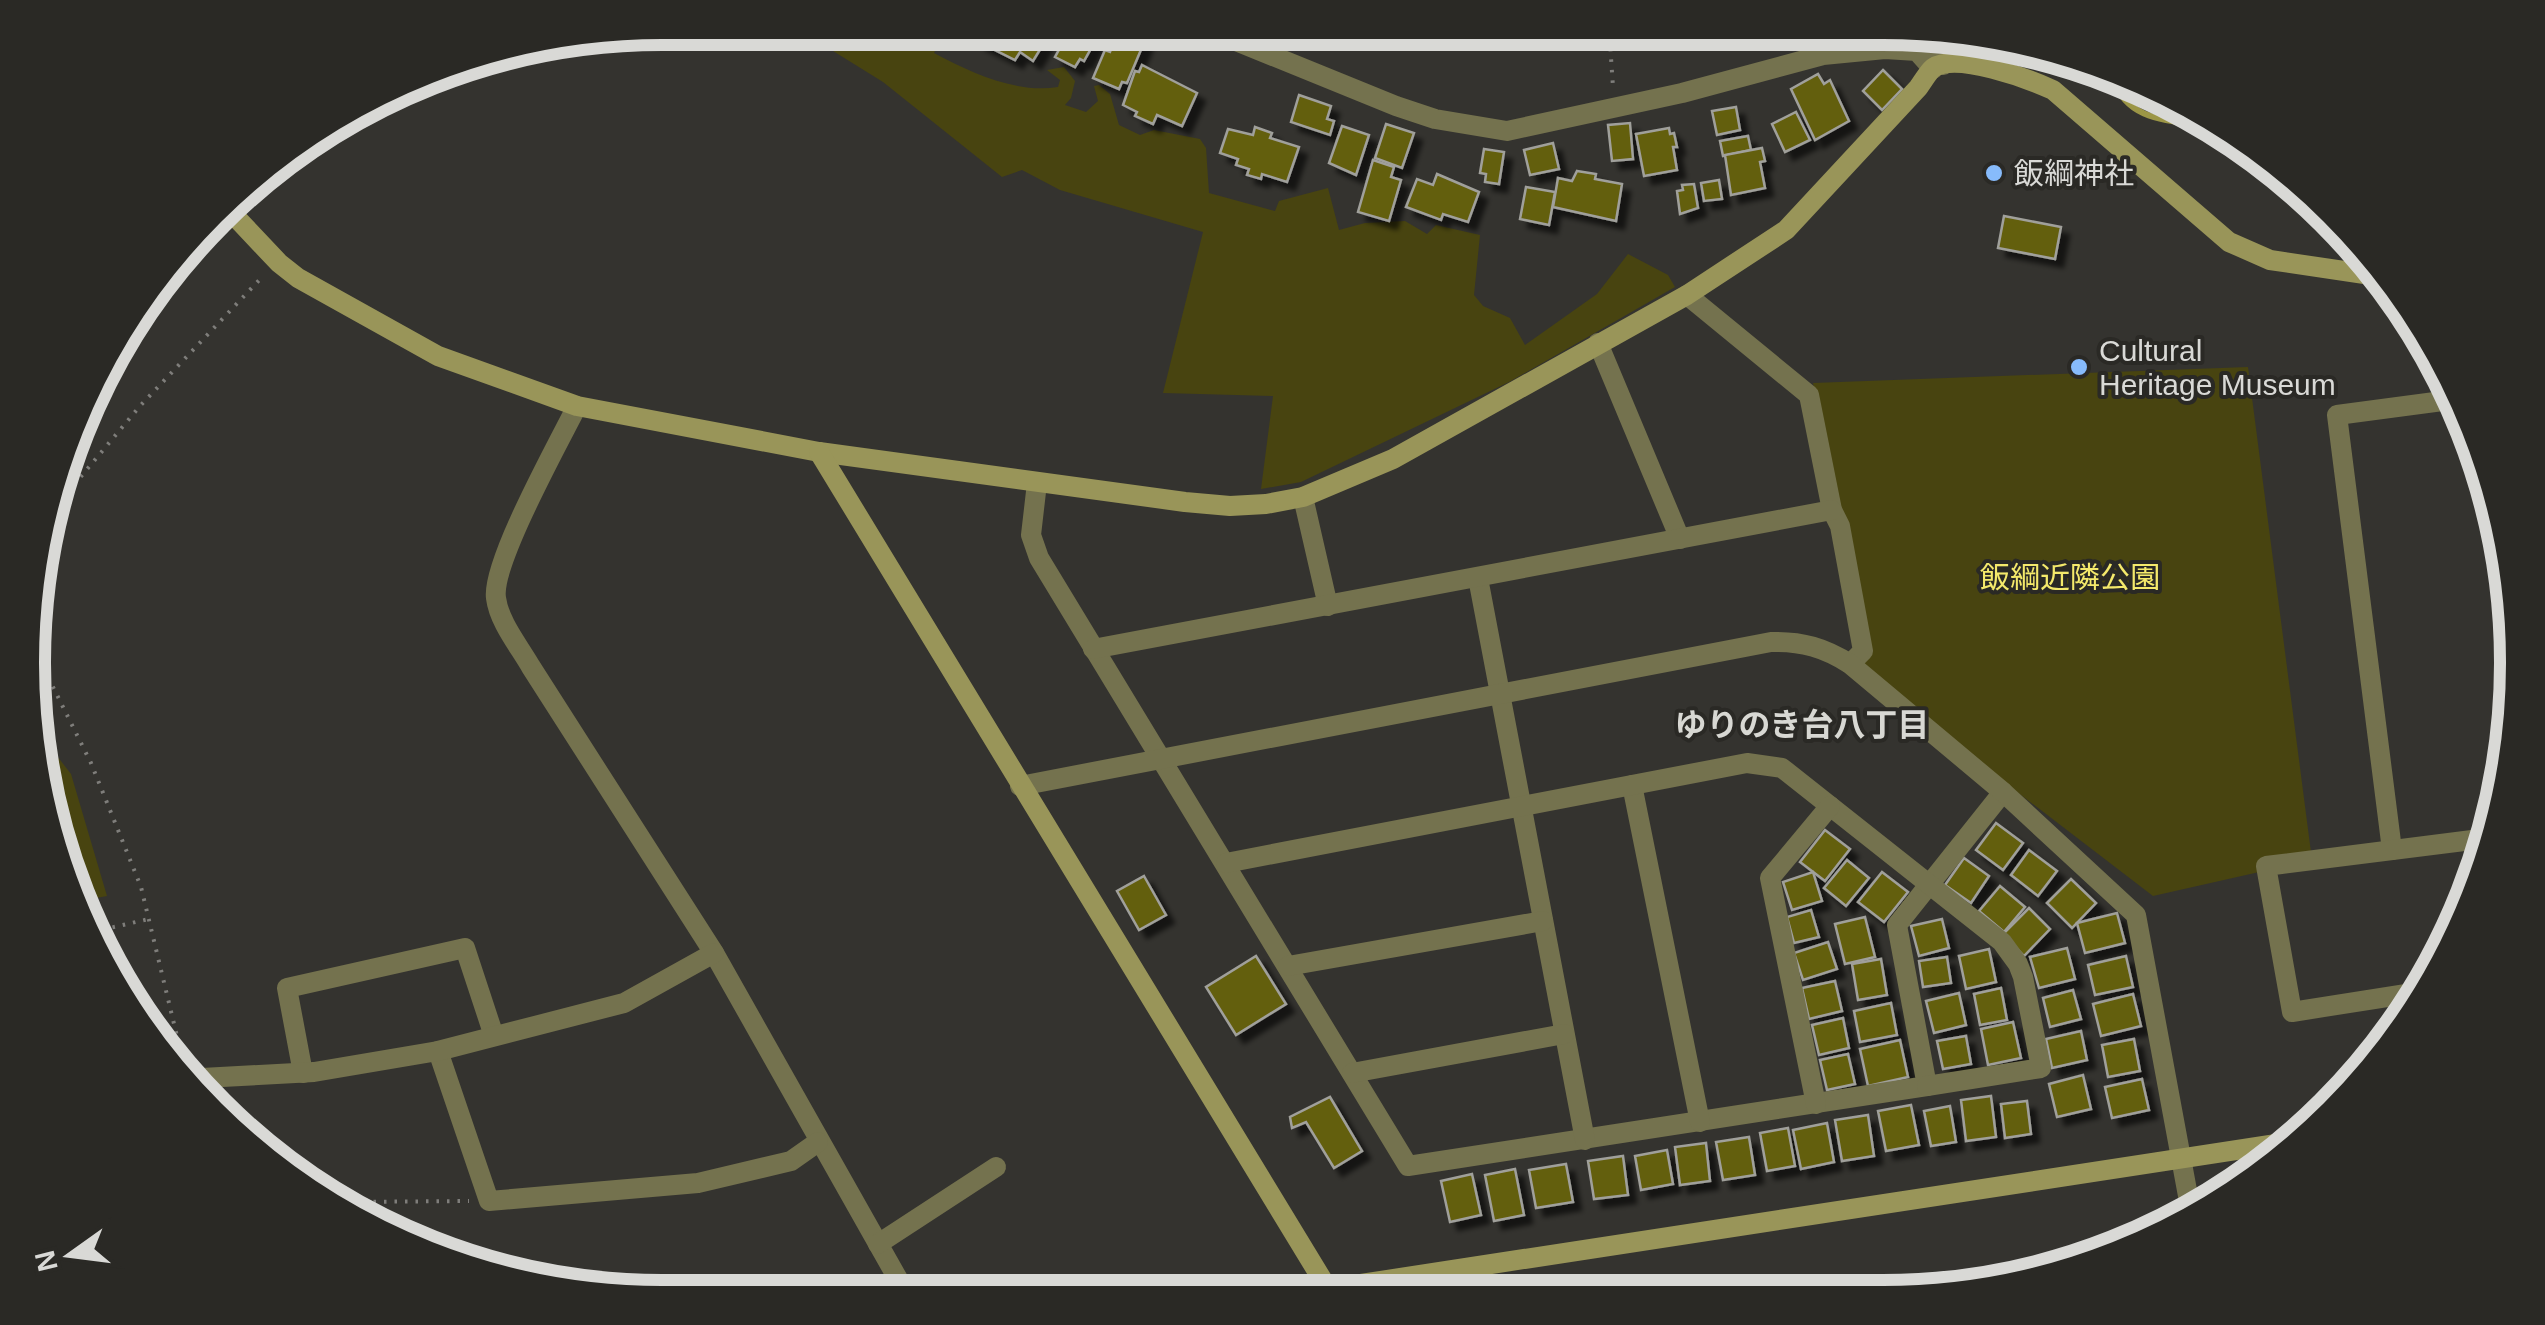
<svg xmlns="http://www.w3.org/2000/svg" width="2545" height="1325" viewBox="0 0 2545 1325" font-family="Helvetica,'Noto Sans JP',sans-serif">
  <defs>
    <filter id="shadow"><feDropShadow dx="8" dy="8" stdDeviation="2.5" flood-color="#0009"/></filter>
  </defs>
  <rect width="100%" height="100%" fill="#34332f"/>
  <g fill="#484410">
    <path d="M796 28H947L934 53C970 72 1016 94 1058 87L1060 80 1047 70 1064 67 1075 81 1071 98 1065 105 1086 112 1098 101 1094 86 1099 85 1110 94 1119 125 1140 135 1154 130 1200 139 1206 148 1209 193 1275 211 1279 201 1328 188 1339 230 1365 223 1405 221 1427 234 1436 225 1480 235 1474 295 1483 306 1510 318 1525 345 1597 294 1628 254 1668 275 1675 287 1509 382 1301 482 1261 489 1273 396 1163 393 1203 232 1060 190 1022 170 1002 177 883 82Z"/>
    <polygon points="2248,367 2312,860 2153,896 1850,664 1866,653 1813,383"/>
    <polygon points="36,729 71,774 107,896 75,902"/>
  </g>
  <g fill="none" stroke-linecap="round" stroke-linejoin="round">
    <path stroke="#9c9646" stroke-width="6" d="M2114 80C2127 121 2169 120 2206 126"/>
  </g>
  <g fill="#645e0f" stroke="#a0a09b" stroke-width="2.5" filter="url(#shadow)">
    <polygon points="985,28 1036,28 1049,35 1033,61 1020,52 1015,60 977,41"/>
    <polygon points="1071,28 1097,28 1095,31 1099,34 1084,61 1080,59 1075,67 1055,57"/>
    <polygon points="1115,28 1136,28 1148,33 1127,83 1122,82 1119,89 1093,78 1105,50 1110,52 1114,42 1109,40"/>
    <polygon points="1142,65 1197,93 1182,126 1157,115 1153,124 1135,116 1137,112 1123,105 1135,71 1139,72"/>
    <polygon points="1883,70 1902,89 1882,110 1863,91"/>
    <polygon points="1818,74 1824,84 1830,80 1849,121 1815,140 1791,89"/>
    <polygon points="1299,95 1331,106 1327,119 1334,121 1330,135 1291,122"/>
    <polygon points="1736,107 1740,130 1717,135 1712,111"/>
    <polygon points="1796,112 1810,140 1785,152 1772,124"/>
    <polygon points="1630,123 1633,159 1612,161 1608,125"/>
    <polygon points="1386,124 1414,133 1402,168 1375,158"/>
    <polygon points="1342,126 1369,135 1356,175 1329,163"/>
    <polygon points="1255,127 1272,133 1270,138 1299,147 1287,182 1262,174 1261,179 1247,175 1249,169 1236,165 1238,159 1220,153 1228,129 1253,135"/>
    <polygon points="1669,128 1670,134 1674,133 1677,147 1673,147 1677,170 1644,176 1636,134"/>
    <polygon points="1748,136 1751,150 1723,156 1720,141"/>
    <polygon points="1553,143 1559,169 1530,175 1524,150"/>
    <polygon points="1762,148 1765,161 1760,162 1765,188 1731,195 1725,155"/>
    <polygon points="1484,149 1504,152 1499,184 1485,182 1486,174 1480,173"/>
    <polygon points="1373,160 1394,167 1391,177 1401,180 1389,221 1358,212"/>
    <polygon points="1577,171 1596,174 1595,179 1622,184 1616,221 1553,207 1558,178 1572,181"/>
    <polygon points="1437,174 1479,192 1468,222 1443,214 1441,220 1406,207 1417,179 1433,185"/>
    <polygon points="1719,180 1722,199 1704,201 1701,183"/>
    <polygon points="1694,184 1698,208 1680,214 1677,191 1683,190 1682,185"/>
    <polygon points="1526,187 1555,192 1549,225 1520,219"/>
    <polygon points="2004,216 2061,227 2055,259 1998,248"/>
    <polygon points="1996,823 2023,843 2003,870 1976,850"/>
    <polygon points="1825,830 1850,849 1825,881 1800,862"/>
    <polygon points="2029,850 2057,871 2038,896 2011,875"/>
    <polygon points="1964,858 1989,876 1971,903 1945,885"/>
    <polygon points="1847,860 1869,878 1846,906 1824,888"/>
    <polygon points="1813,872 1822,901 1792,910 1783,882"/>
    <polygon points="1882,872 1908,892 1884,922 1858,902"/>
    <polygon points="1144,876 1166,915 1139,930 1117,891"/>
    <polygon points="2071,879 2096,903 2072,928 2047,903"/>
    <polygon points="2000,886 2025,907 2004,932 1979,911"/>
    <polygon points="2029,908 2050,929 2024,956 2003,934"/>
    <polygon points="1811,910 1819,937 1794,943 1787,917"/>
    <polygon points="2117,913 2125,943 2085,953 2077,923"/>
    <polygon points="1865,917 1875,957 1845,964 1835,924"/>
    <polygon points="1942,919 1949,948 1919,956 1911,926"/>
    <polygon points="1828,942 1837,969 1803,980 1794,953"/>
    <polygon points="2067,948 2075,979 2039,988 2030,957"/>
    <polygon points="1989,949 1996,982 1966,989 1959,956"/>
    <polygon points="1256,956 1286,1004 1236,1035 1206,987"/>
    <polygon points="2126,956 2133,987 2095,995 2088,965"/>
    <polygon points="1947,957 1951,983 1923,987 1919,961"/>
    <polygon points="1881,959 1887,995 1858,1000 1852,964"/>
    <polygon points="1835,981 1842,1011 1809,1019 1802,988"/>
    <polygon points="2001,988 2007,1020 1980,1025 1974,994"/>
    <polygon points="2073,990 2081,1019 2050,1027 2043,998"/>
    <polygon points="1959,993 1966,1025 1934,1033 1926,1001"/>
    <polygon points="2133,994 2141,1026 2101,1036 2093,1004"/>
    <polygon points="1891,1003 1897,1035 1860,1042 1854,1011"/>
    <polygon points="1843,1018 1849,1048 1819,1055 1812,1025"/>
    <polygon points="2013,1022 2021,1058 1988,1065 1981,1029"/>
    <polygon points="2081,1031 2087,1060 2052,1068 2046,1039"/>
    <polygon points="1966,1036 1971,1064 1943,1069 1937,1041"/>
    <polygon points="2134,1039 2140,1071 2108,1077 2102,1045"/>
    <polygon points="1900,1040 1908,1077 1868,1086 1860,1049"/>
    <polygon points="1848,1054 1855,1084 1827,1090 1820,1060"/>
    <polygon points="2083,1075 2091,1109 2057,1117 2049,1084"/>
    <polygon points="2142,1079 2149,1110 2112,1118 2105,1087"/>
    <polygon points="1991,1096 1996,1137 1966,1141 1961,1100"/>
    <polygon points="1330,1097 1362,1151 1334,1168 1306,1122 1292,1128 1290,1117"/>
    <polygon points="2027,1101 2031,1134 2005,1138 2001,1104"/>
    <polygon points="1911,1105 1919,1145 1886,1151 1878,1111"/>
    <polygon points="1950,1106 1956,1142 1931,1146 1924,1111"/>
    <polygon points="1868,1115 1874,1156 1842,1161 1835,1120"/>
    <polygon points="1827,1123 1834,1162 1801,1169 1793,1130"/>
    <polygon points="1788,1128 1795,1166 1767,1171 1760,1133"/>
    <polygon points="1749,1137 1755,1175 1723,1180 1716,1142"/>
    <polygon points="1706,1143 1710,1181 1680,1185 1675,1147"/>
    <polygon points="1667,1150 1673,1184 1641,1190 1635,1156"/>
    <polygon points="1623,1156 1628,1195 1594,1199 1588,1161"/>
    <polygon points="1566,1164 1573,1202 1536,1208 1529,1170"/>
    <polygon points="1515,1169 1524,1215 1494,1221 1485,1175"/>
    <polygon points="1472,1174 1481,1215 1450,1222 1441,1181"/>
    <polygon points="1632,1284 1633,1293 1570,1293"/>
  </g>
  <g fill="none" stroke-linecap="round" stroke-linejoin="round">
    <g stroke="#7f7e7b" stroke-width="4" stroke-dasharray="2.5 8" stroke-linecap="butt">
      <polyline points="1290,28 1292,43"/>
      <polyline points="1609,28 1613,87"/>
      <polyline points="47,517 140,406 264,275"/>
      <polyline points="34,649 91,763 141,887 182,1057"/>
      <polyline points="92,932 149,919"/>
      <polyline points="342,1202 469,1201"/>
    </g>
    <g stroke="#74724e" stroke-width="20">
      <polyline points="1204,28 1396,106 1435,119 1507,131 1682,93 1823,55 1885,49 1917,51 1933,69"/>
      <polyline points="1940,33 1943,65"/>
      <polyline points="1687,295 1809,395 1832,510 1840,526 1863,651 1850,664"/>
      <polyline points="1598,343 1680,539"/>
      <path d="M577 406C559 442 491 564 496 598 499 622 519 646 531 667L714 953 907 1295"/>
      <polyline points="1037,483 1031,535 1039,558 1408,1166 1927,1086 1897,925 2003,792"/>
      <polyline points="1303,497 1328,606"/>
      <polyline points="1478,578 1585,1140"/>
      <polyline points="1093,649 1832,510"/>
      <polyline points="1632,785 1700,1122"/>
      <path d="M1020 786 1771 642C1802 641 1825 648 1850 664L2003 792 2136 915 2191 1212"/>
      <polyline points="2392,850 2337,415 2450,400"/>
      <polyline points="1226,863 1747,763 1782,768 2002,942 2018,964 2023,977 2041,1068 1927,1086"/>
      <polyline points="1288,966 1543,921"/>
      <polyline points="2419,992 2292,1012 2266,866 2480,839"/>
      <polyline points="438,1051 489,1201 698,1183 791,1161 818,1142"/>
      <polyline points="303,1073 287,988 465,948 494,1036"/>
      <polyline points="1352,1073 1564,1034"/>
      <polyline points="184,1079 314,1072 438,1051 624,1003 714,953"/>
      <polyline points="1816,1104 1770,878 1830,806"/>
      <polyline points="878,1244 996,1167"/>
      <polyline points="1944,1292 2000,1283"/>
    </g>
    <g stroke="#999559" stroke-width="20">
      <path d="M228 209 279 263 298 278 438 356 577 406 819 452 1185 502 1230 506 1266 504 1303 497 1393 459 1687 295 1786 230 1918 88C1922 83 1928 72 1933 68 1957 52 2029 79 2053 90L2229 242 2270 260 2378 276"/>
      <polyline points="819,452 1331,1294"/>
      <polyline points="1328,1289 2296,1141"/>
    </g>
  </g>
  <g fill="#87bbfb" stroke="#2a2925" stroke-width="4">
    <circle cx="1994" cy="173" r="10"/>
    <circle cx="2079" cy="367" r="10"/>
  </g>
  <g text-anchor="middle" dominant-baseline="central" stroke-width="8" stroke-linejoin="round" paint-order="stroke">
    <g font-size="30" fill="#d9d9d6" stroke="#2a2925" text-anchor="start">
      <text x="2014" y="173">飯綱神社</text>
      <text x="2099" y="350">Cultural<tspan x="2099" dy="34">Heritage Museum</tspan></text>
    </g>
    <g font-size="30" fill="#f4e96b" stroke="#2a2925">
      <text x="2070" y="577">飯綱近隣公園</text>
    </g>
    <g font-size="32" font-weight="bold" fill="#d8d8d3" stroke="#2a2925">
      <text x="1802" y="725">ゆりのき台八丁目</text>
    </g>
  </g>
  <path d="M0 0H2545V1325H0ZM662 45H1883A617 617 0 0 1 2500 662V663A617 617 0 0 1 1883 1280H662A617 617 0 0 1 45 663V662A617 617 0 0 1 662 45Z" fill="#2a2925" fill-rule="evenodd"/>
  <path fill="none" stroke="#d9d9d6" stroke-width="12" d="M662 45H1883A617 617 0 0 1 2500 662V663A617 617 0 0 1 1883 1280H662A617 617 0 0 1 45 663V662A617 617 0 0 1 662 45Z"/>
  <g transform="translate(70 1255) rotate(256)" stroke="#2a2925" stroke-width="8" paint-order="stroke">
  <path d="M0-8L18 38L0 25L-18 38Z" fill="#d9d9d6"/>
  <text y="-15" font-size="28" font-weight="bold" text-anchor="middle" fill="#d9d9d6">N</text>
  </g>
</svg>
